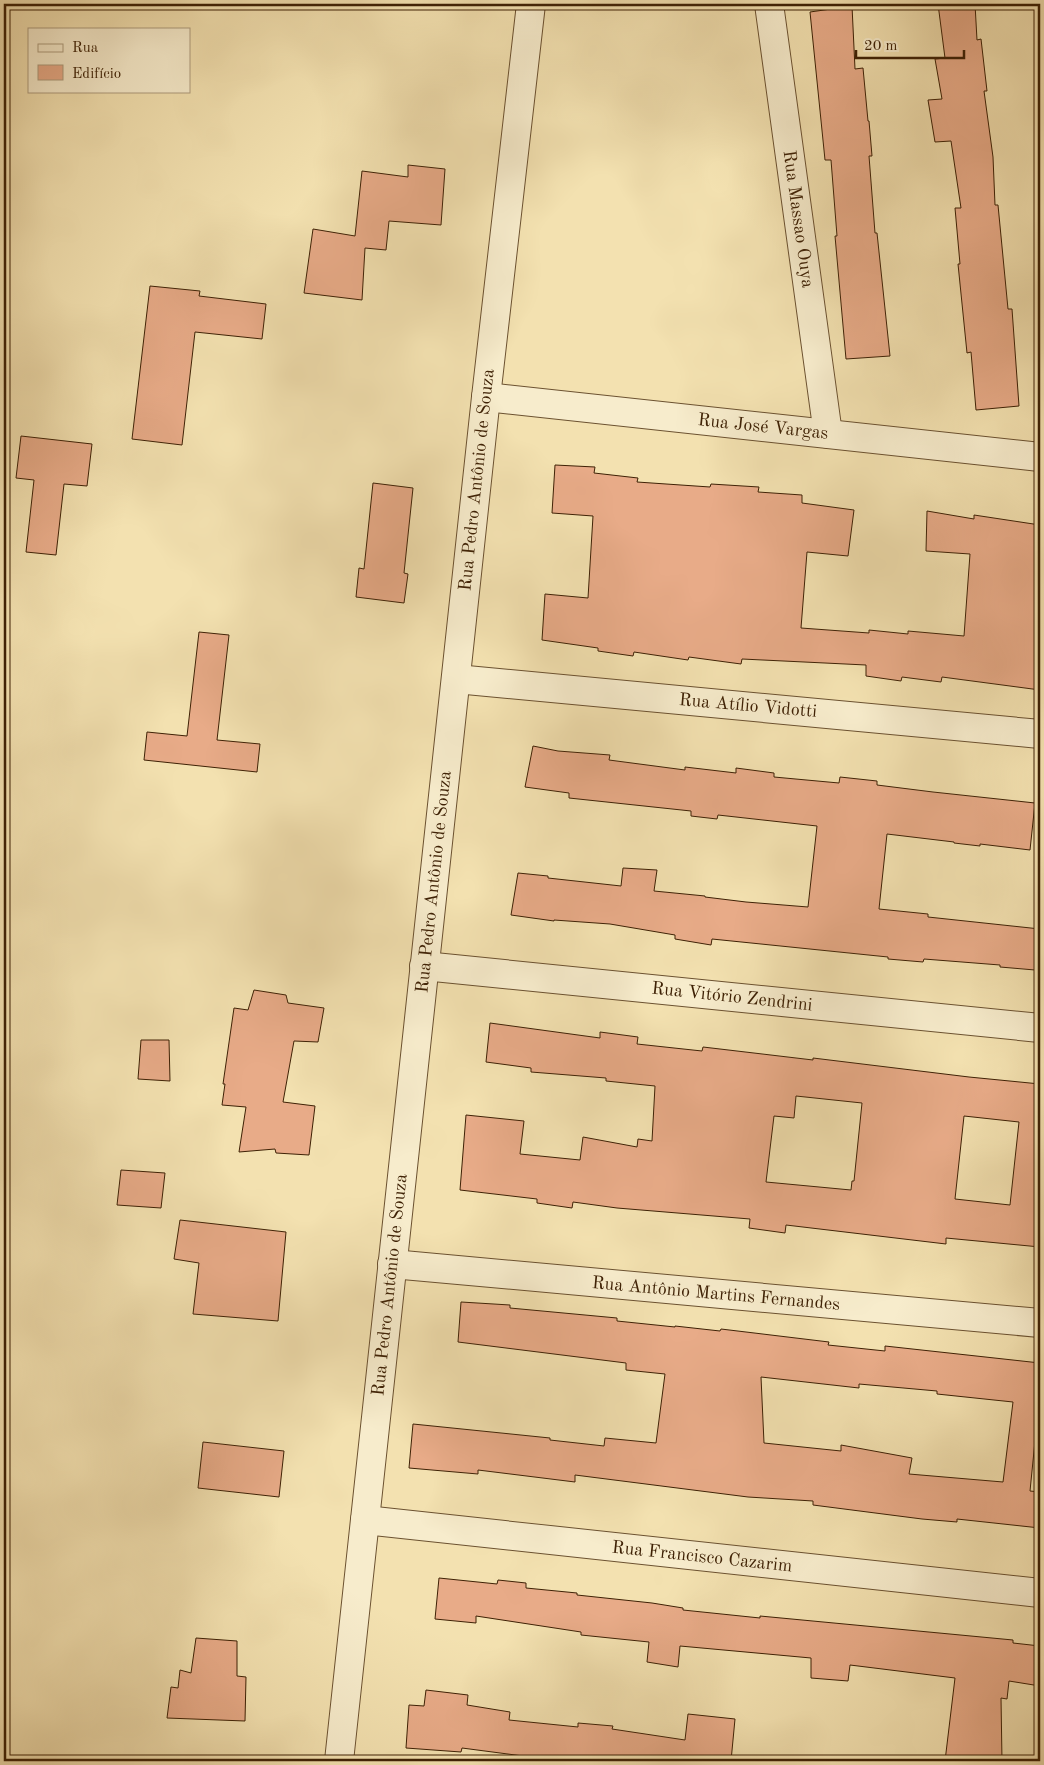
<svg xmlns="http://www.w3.org/2000/svg" width="1044" height="1765" viewBox="0 0 1044 1765" font-family="'Old Standard TT',serif">
  <rect width="100%" height="100%" fill="#f3e1b0"/>
  <filter id="stains"><feTurbulence type="fractalNoise" baseFrequency=".004" numOctaves="4"/><feColorMatrix values="0 0 0 0 .2 0 0 0 0 .09 0 0 0 0 .02 0 0 0 .5 -.17"/></filter>
  <radialGradient id="worn" r=".72"><stop offset=".6" stop-color="#630" stop-opacity="0"/><stop offset="1" stop-color="#630" stop-opacity=".3"/></radialGradient>
  <g fill="#e8ab88" stroke="#3e2105" fill-rule="evenodd">
    <polygon points="938,4 975,4 977,40 981,39 987,91 984,91 993,157 995,205 998,205 1008,309 1012,309 1019,406 976,410 971,352 967,353 958,264 960,264 955,208 961,208 951,141 935,142 928,100 942,99 935,59 945,58"/>
    <polygon points="852,6 855,69 863,68 868,121 869,121 872,156 869,156 875,233 877,233 890,356 846,359 835,236 837,236 831,160 825,160 810,12"/>
    <polygon points="408,165 445,169 441,225 389,221 386,250 365,248 362,300 304,293 313,229 355,236 362,171 408,177"/>
    <polygon points="150,286 200,291 199,296 266,304 262,339 195,332 182,445 132,439"/>
    <polygon points="21,436 92,444 87,486 64,484 56,555 26,552 34,480 16,478"/>
    <polygon points="555,465 595,467 594,473 638,478 637,482 710,487 711,484 759,487 758,492 802,495 802,503 854,510 848,556 807,552 801,628 869,633 869,630 908,634 908,631 964,636 970,554 926,551 927,511 974,519 974,515 1040,525 1040,690 942,677 941,682 902,677 901,681 866,676 866,665 742,659 741,664 689,657 688,660 634,652 633,656 598,651 598,648 542,640 545,594 588,598 593,516 552,513"/>
    <polygon points="373,483 413,488 404,573 408,574 404,603 356,597 359,568 364,569"/>
    <polygon points="199,632 229,635 217,740 260,744 257,772 144,760 147,732 187,736"/>
    <polygon points="533,746 558,751 610,755 609,760 685,770 685,767 736,773 736,768 774,773 774,777 839,783 840,777 877,781 877,785 933,792 1035,803 1030,850 980,844 980,846 954,843 954,842 887,834 879,909 928,914 928,917 1040,929 1035,970 1000,967 1000,965 924,959 923,962 888,959 888,957 712,939 711,945 675,939 675,935 610,924 554,920 554,921 511,915 518,873 548,876 548,878 621,886 623,868 657,870 654,891 705,896 705,897 746,902 808,907 817,826 718,815 717,819 691,816 691,811 569,798 569,793 525,787"/>
    <polygon points="254,990 286,995 288,1003 324,1008 318,1042 294,1041 283,1102 315,1106 309,1155 276,1153 275,1149 239,1152 246,1107 222,1105 225,1084 223,1084 234,1008 248,1010"/>
    <path d="M490 1023 600 1038V1032L638 1037 637 1044 702 1051 703 1047 813 1060V1058L969 1077 1040 1084V1247L946 1238V1244L786 1225 785 1233 749 1228 750 1219 617 1208 573 1202 572 1208 537 1203V1199L460 1190 466 1115 524 1121 520 1154 580 1160 583 1137 637 1147 638 1139 652 1141 655 1086 606 1081V1078L531 1072V1068L486 1062ZM796 1096 862 1103 854 1181H852L851 1190 766 1182 774 1116 794 1118ZM964 1116 1019 1122 1010 1205 955 1199Z"/>
    <polygon points="141,1040 169,1040 170,1081 138,1079"/>
    <polygon points="121,1170 165,1173 161,1208 117,1205"/>
    <polygon points="180,1220 286,1232 278,1321 193,1314 199,1263 174,1259"/>
    <path d="M461 1302 510 1305V1308L617 1318V1321L675 1327V1326L720 1331 721 1329 829 1342 828 1345 885 1351V1346L1040 1363V1391L1030 1491 1040 1492V1528L957 1519V1522L922 1519 813 1505V1501L748 1497 575 1475V1482L478 1470V1474L409 1468 413 1424 550 1438V1440L604 1446 605 1438 656 1443 665 1374 626 1370V1363L458 1342ZM761 1377 859 1388V1384L937 1391V1394L1013 1402 1003 1482 909 1474 912 1458 841 1445V1451L764 1443Z"/>
    <polygon points="203,1442 284,1451 279,1497 198,1488"/>
    <polygon points="439,1578 497,1584 498,1580 526,1583 526,1588 577,1593 577,1595 652,1603 683,1608 683,1610 760,1618 760,1616 1013,1640 1013,1643 1040,1646 1040,1686 1009,1681 1007,1699 1001,1698 1002,1761 945,1761 955,1678 850,1665 848,1681 811,1678 811,1658 680,1646 678,1667 647,1662 649,1642 581,1635 581,1632 476,1616 476,1623 435,1619"/>
    <polygon points="196,1638 237,1641 237,1676 246,1677 245,1721 167,1718 171,1687 178,1688 180,1670 191,1673"/>
    <polygon points="426,1690 468,1695 467,1705 510,1712 509,1720 578,1727 578,1723 613,1726 612,1729 685,1740 688,1714 735,1719 731,1761 561,1761 462,1748 461,1752 406,1748 409,1705 424,1706"/>
  </g>
  <g fill="none" stroke-linecap="round" stroke-linejoin="round">
    <g stroke="#6b5130" stroke-width="30">
      <g id="street">
        <polyline points="769,4 828,434"/>
        <polyline points="486,397 1040,457"/>
        <polyline points="456,679 1040,734"/>
        <polyline points="424,966 1040,1028"/>
        <polyline points="392,1264 1040,1323"/>
        <polyline points="365,1520 1040,1593"/>
        <polyline points="339,1761 486,397 531,4"/>
      </g>
    </g>
    <use href="#street" stroke="#f7eccc" stroke-width="28"/>
  </g>
  <g text-anchor="middle" dominant-baseline="central" stroke-width="4" stroke-linejoin="round" paint-order="stroke">
    <g font-size="18" fill="#3e2105" stroke="#f7eccc">
      <text transform="translate(798 219) rotate(82)">Rua Massao Ouya</text>
      <text transform="translate(763 427) rotate(6)">Rua José Vargas</text>
      <text transform="translate(477 480) rotate(-84)">Rua Pedro Antônio de Souza</text>
      <text transform="translate(748 706) rotate(5)">Rua Atílio Vidotti</text>
      <text transform="translate(434 882) rotate(-84)">Rua Pedro Antônio de Souza</text>
      <text transform="translate(732 997) rotate(6)">Rua Vitório Zendrini</text>
      <text transform="translate(390 1285) rotate(-84)">Rua Pedro Antônio de Souza</text>
      <text transform="translate(716 1294) rotate(5)">Rua Antônio Martins Fernandes</text>
      <text transform="translate(702 1557) rotate(6)">Rua Francisco Cazarim</text>
    </g>
  </g>
  <rect width="1044" height="1765" fill="none" stroke="#f3e1b0" stroke-width="20"/>
  <rect x="5" y="5" width="1034" height="1755" fill="none" stroke="#3e2105" stroke-width="2.5"/>
  <rect x="10" y="10" width="1024" height="1745" fill="none" stroke="#3e2105"/>
  <rect x="28" y="28" width="162" height="65" fill="#f7eccc" stroke="#ad9b7c"/>
  <rect x="38" y="44" width="25" height="8" fill="#f7eccc" stroke="#ad9b7c"/>
  <text x="72" y="52" font-size="15" fill="#3e2105">Rua</text>
  <rect x="38" y="65" width="25" height="15" fill="#e8ab88" stroke="#ad9b7c"/>
  <text x="72" y="78" font-size="15" fill="#3e2105">Edifício</text>
  <path d="M856 50v8h108v-8" fill="none" stroke="#3e2105" stroke-width="2.5"/>
  <text x="864" y="50" font-size="15" fill="#3e2105" stroke="#f7eccc" stroke-width="4" paint-order="stroke">20 m</text>
  <rect width="100%" height="100%" filter="url(#stains)"/>
  <rect width="100%" height="100%" fill="url(#worn)"/>
</svg>
